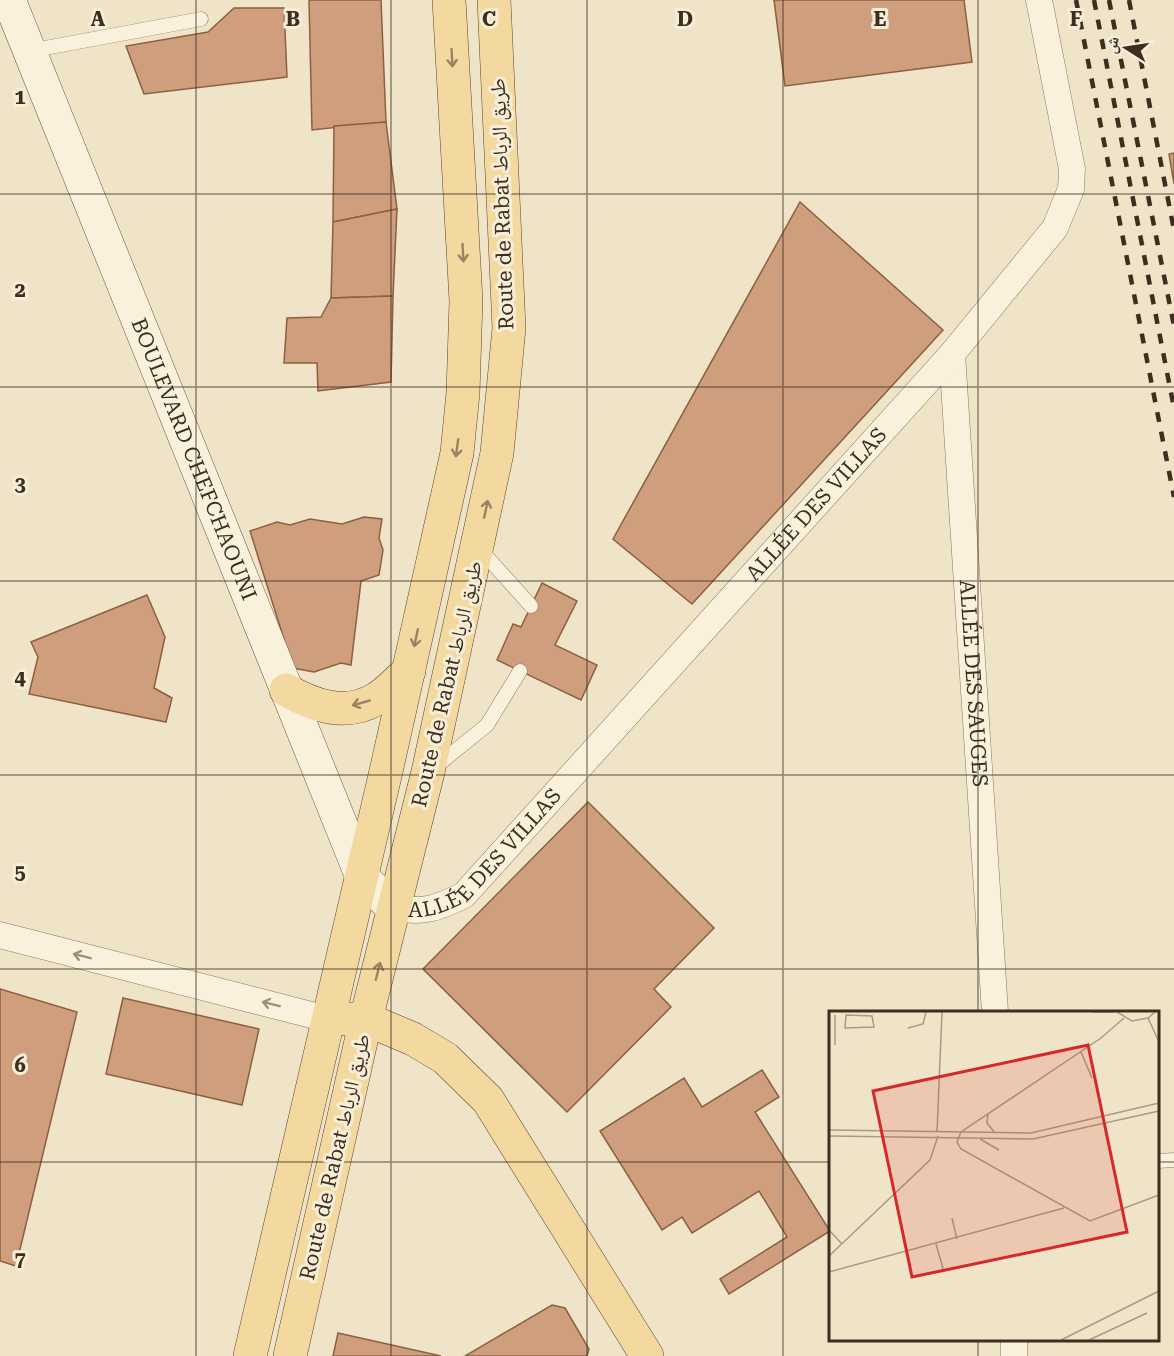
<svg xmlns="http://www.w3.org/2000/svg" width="1174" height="1356" viewBox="0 0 1174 1356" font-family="'Roboto Serif','Noto Naskh Arabic',serif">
  <rect width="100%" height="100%" fill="#f0e4c8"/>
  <g fill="#cf9f7d" stroke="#8d5f41" stroke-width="1.5">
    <polygon points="309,0 381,0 386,122 312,130"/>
    <polygon points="774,0 964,0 972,62 785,86"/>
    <polygon points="234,8 284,8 287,77 144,94 126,46 208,32"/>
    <polygon points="386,122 397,209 333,222 334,126"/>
    <polygon points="1174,153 1174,184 1169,154"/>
    <polygon points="800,202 943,330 692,604 613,539"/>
    <polygon points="397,209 393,296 331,298 333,222"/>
    <polygon points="393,296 391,382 318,391 317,363 284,363 287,318 321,317 331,298"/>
    <polygon points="364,517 382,519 379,538 383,550 379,575 361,581 351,665 341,663 314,672 293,668 250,531 277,522 290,525 310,519 342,524"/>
    <polygon points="542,583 577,601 555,645 597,665 581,700 497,660 513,624 521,627"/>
    <polygon points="147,595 165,637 154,688 172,698 166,722 29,694 38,657 31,642"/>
    <polygon points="588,802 714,928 654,989 671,1007 567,1112 423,969"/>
    <polygon points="0,989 77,1012 16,1266 0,1261"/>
    <polygon points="123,998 259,1029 242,1105 106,1074"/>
    <polygon points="762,1070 779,1097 755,1112 830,1231 729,1294 720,1279 787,1237 759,1191 692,1233 682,1217 662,1230 600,1131 684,1078 702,1107"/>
    <polygon points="552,1305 565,1308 589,1349 587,1356 465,1356"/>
    <polygon points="338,1333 441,1356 333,1356"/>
  </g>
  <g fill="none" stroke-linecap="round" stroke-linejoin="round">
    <g stroke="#8d765c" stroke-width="15">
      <g id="lane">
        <polyline points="29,51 201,19"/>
        <polyline points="478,547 531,606"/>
        <polyline points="435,767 487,725 520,671"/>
        <polyline points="1158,1161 1174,1160"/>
      </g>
    </g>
    <g stroke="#8d765c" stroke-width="27">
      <g id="street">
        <path id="s1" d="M952 354 995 1012"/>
        <path id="s2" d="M393 908C424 913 436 909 464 895L952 354 1055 228 1071 189 1072 169 1039 0"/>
        <polyline points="0,935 327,1019"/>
        <polyline points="1014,1340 1014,1356"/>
      </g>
    </g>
    <g stroke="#6f573f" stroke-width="34">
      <g id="secondary">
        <path id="s3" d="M9 0 362 877 393 908"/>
      </g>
    </g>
    <g stroke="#5b4430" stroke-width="34">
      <g id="primary">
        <path d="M286 690C314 706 346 717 376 699 388 692 398 680 409 671"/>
        <polyline points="344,1019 366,1019 413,1039 445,1058 488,1100 647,1356"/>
        <polyline points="250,1356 387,767 457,453 463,393 466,301 449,0"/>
        <polyline points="290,1356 366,1019 428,772 497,453 509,328 494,0"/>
      </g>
    </g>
    <use href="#lane" stroke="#faf1dc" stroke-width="14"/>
    <use href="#street" stroke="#faf1dc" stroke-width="26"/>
    <use href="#secondary" stroke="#faf1dc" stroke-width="33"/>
    <use href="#primary" stroke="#f3d9a0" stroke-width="33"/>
    <g stroke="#3d2e20" stroke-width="4.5" stroke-dasharray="10 10" stroke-linecap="butt">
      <polyline points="1076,0 1174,497"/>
      <polyline points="1094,0 1174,408"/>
      <polyline points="1109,0 1174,326"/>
      <polyline points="1129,0 1174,230"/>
    </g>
  </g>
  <defs><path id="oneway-shaft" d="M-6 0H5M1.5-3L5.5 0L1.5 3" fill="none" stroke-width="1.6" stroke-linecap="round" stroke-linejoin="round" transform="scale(1.5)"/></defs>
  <g stroke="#988460">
    <use href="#oneway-shaft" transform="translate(452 58) rotate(87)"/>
    <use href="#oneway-shaft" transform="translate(463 253) rotate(87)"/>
    <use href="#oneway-shaft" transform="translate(457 448) rotate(98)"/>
    <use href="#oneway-shaft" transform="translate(486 509) rotate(-78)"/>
    <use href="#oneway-shaft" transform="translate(416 638) rotate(102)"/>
    <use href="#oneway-shaft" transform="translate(361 703) rotate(164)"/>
    <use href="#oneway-shaft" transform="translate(378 971) rotate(-76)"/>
  </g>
  <g stroke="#9c907e">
    <use href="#oneway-shaft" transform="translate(82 956) rotate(-166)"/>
    <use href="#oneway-shaft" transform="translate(271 1004) rotate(-166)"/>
  </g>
  <path fill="none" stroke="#3d2e20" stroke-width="1.5" stroke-opacity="0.55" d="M196 0V1356M391 0V1356M587 0V1356M783 0V1356M978 0V1012M0 194H1174M0 387H1174M0 581H1174M0 775H1174M0 969H1174M0 1162H830M1158 1162H1174M978 1340V1356"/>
  <g text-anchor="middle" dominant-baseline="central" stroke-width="6" stroke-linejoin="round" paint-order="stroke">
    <g font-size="21" fill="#3d2e20" stroke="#f7eed8">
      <text transform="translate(502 204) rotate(-92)">Route de Rabat طريق الرباط</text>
      <text stroke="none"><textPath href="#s3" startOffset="495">BOULEVARD CHEFCHAOUNI</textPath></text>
      <text stroke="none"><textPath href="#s2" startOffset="600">ALLÉE DES VILLAS</textPath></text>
      <text stroke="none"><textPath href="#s1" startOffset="330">ALLÉE DES SAUGES</textPath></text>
      <text transform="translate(447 684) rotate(-77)">Route de Rabat طريق الرباط</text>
      <text stroke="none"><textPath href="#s2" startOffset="114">ALLÉE DES VILLAS</textPath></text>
      <text transform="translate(335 1157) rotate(-77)">Route de Rabat طريق الرباط</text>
    </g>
  </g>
  <g transform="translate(829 1011)">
    <rect width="330" height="330" fill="#f0e4c8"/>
    <path fill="none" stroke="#a89b85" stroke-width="1.5" d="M264 1H285M288 1 303 10 319 7 326 1M17 4 43 5 45 16 16 17ZM295 7 272 27 132 121 128 131 132 138 261 210 330 184M319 7 330 31M79 17 94 13 97 1M6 34V4M252 41 263 67M159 103 158 112 166 122M0 119 202 122 330 92M108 121 113 1M0 125 204 128 330 100M151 128 170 139M123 207 128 228M0 219 13 233M107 233 115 261M0 245 101 149 109 125M0 261 235 197M232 329 330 280M260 329 318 302"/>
    <path fill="#d62828" fill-opacity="0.15" stroke="#d62828" stroke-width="3" d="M259 34 298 221 83 266 44 80Z"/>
    <rect width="330" height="330" fill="none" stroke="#3d2e20" stroke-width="3"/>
  </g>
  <g font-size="20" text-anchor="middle" font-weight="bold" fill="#3d2e20" stroke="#f7eed8" stroke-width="6" stroke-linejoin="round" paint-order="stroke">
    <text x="98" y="26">A</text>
    <text x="293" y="26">B</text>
    <text x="489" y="26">C</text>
    <text x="685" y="26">D</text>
    <text x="880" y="26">E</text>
    <text x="1076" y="26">F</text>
    <text x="20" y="104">1</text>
    <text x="20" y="297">2</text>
    <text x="20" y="491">3</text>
    <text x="20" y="685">4</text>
    <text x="20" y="879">5</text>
    <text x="20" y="1072">6</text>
    <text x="20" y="1266">7</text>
  </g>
  <g transform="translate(1126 48) rotate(282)" stroke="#f7eed8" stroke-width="4.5" paint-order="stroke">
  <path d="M0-4.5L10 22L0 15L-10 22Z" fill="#3d2e20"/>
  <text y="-9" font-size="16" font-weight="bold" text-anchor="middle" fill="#3d2e20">ش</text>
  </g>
</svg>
